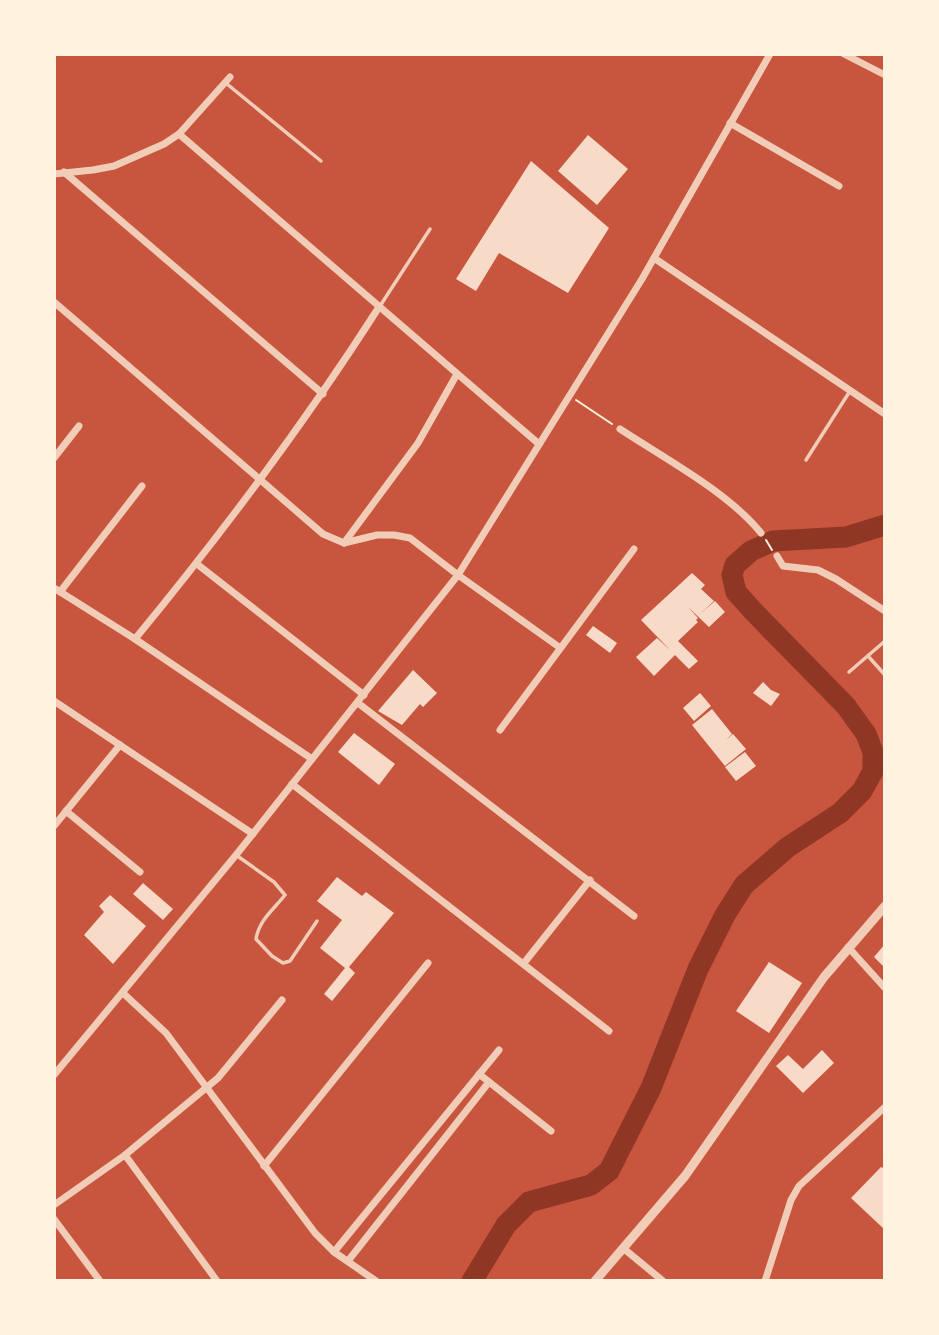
<svg xmlns="http://www.w3.org/2000/svg" width="939" height="1335" viewBox="0 0 939 1335" font-family="'Space Grotesk',sans-serif">
  <rect width="100%" height="100%" fill="#c8553d"/>
  <g fill="none" stroke-linecap="round" stroke-linejoin="round">
    <polyline stroke="#8f3625" stroke-width="21" points="472,1281 506,1225 529,1202 591,1185 609,1171 651,1088 698,969 725,915 744,885 788,847 840,813 862,791 873,771 873,752 866,734 846,706 754,612 736,592 732,575 735,565 751,551 773,541 846,537 885,525"/>
  </g>
  <g fill="#f7dbc8">
    <polygon points="588,135 628,169 597,205 558,171"/>
    <polygon points="531,161 609,228 568,293 499,253 476,291 456,279"/>
    <polygon points="692,573 705,585 701,589 714,601 700,614 715,601 725,612 709,627 688,607 698,618 696,620 698,622 678,641 698,661 689,669 675,655 654,676 636,657 657,638 670,650 641,620"/>
    <polygon points="593,626 617,643 610,653 586,635"/>
    <polygon points="413,670 437,693 423,707 420,704 402,725 378,711"/>
    <polygon points="763,682 771,690 780,694 771,706 753,693"/>
    <polygon points="700,693 711,706 694,721 683,708"/>
    <polygon points="712,709 732,734 726,740 733,734 746,749 725,766 692,725"/>
    <polygon points="354,733 395,764 379,785 338,752"/>
    <polygon points="745,752 756,766 736,781 725,767"/>
    <polygon points="337,877 362,896 366,892 394,913 349,967 355,973 332,1001 324,994 345,968 320,948 342,920 317,901"/>
    <polygon points="143,883 173,909 163,920 133,894"/>
    <polygon points="110,895 146,926 113,964 84,935 104,912 99,906"/>
    <polygon points="885,944 885,968 874,957"/>
    <polygon points="769,962 802,983 769,1033 736,1011"/>
    <polygon points="822,1050 834,1063 803,1093 776,1066 788,1055 803,1069"/>
    <polygon points="881,1167 885,1169 885,1230 851,1198"/>
  </g>
  <g fill="none" stroke-linecap="round" stroke-linejoin="round">
    <g stroke="#fff3e0" stroke-width="2">
      <polyline points="576,400 612,424"/>
      <polyline points="766,540 772,550"/>
    </g>
    <g stroke="#f1ccb7" stroke-width="3.5">
      <polyline points="227,84 321,161"/>
      <polyline points="380,306 430,229"/>
      <polyline points="806,460 850,391"/>
      <polyline points="868,656 885,675"/>
      <polyline points="849,672 885,641"/>
      <path d="M236 855 274 882 285 895C274 909 259 920 256 939L272 956 283 963 290 961 317 921"/>
    </g>
    <g stroke="#f1ccb7" stroke-width="7">
      <polyline points="844,54 885,75"/>
      <polyline points="730,123 839,186"/>
      <polyline points="179,134 539,444"/>
      <polyline points="64,172 323,394"/>
      <polyline points="54,174 93,170 114,166 164,144 179,134 230,77"/>
      <polyline points="654,258 885,414"/>
      <polyline points="54,302 323,534 344,543 377,535 394,535 410,538 458,575 559,647"/>
      <path d="M620 429C664 458 728 492 761 533"/>
      <polyline points="54,458 79,426"/>
      <polyline points="344,543 418,443 457,374"/>
      <polyline points="777,556 783,566 818,570 836,579 885,611"/>
      <polyline points="197,564 364,695"/>
      <polyline points="54,588 135,639 312,759"/>
      <polyline points="60,592 142,486"/>
      <path d="M135 639C223 532 305 423 379 307"/>
      <polyline points="54,701 253,834"/>
      <polyline points="358,703 634,916"/>
      <polyline points="500,730 634,549"/>
      <polyline points="292,784 609,1031"/>
      <polyline points="66,811 140,872"/>
      <polyline points="54,826 120,745"/>
      <polyline points="848,947 885,988"/>
      <polyline points="524,963 590,880"/>
      <polyline points="123,993 166,1033 315,1233 334,1252 376,1281"/>
      <polyline points="479,1074 551,1131"/>
      <polyline points="54,1075 236,855 458,575 642,279 770,54"/>
      <polyline points="125,1155 217,1281"/>
      <polyline points="264,1166 428,963"/>
      <polyline points="54,1205 125,1155 218,1078 282,1000"/>
      <polyline points="54,1219 100,1281"/>
      <polyline points="623,1248 663,1281"/>
      <polyline points="334,1252 499,1050"/>
      <polyline points="348,1261 489,1082"/>
      <polyline points="765,1281 791,1200 799,1186 885,1107"/>
    </g>
    <polyline stroke="#f1ccb7" stroke-width="9" points="595,1281 685,1176 824,977 885,906"/>
  </g>
  <rect width="939" height="1335" fill="none" stroke="#fff3e0" stroke-width="112"/>
</svg>
